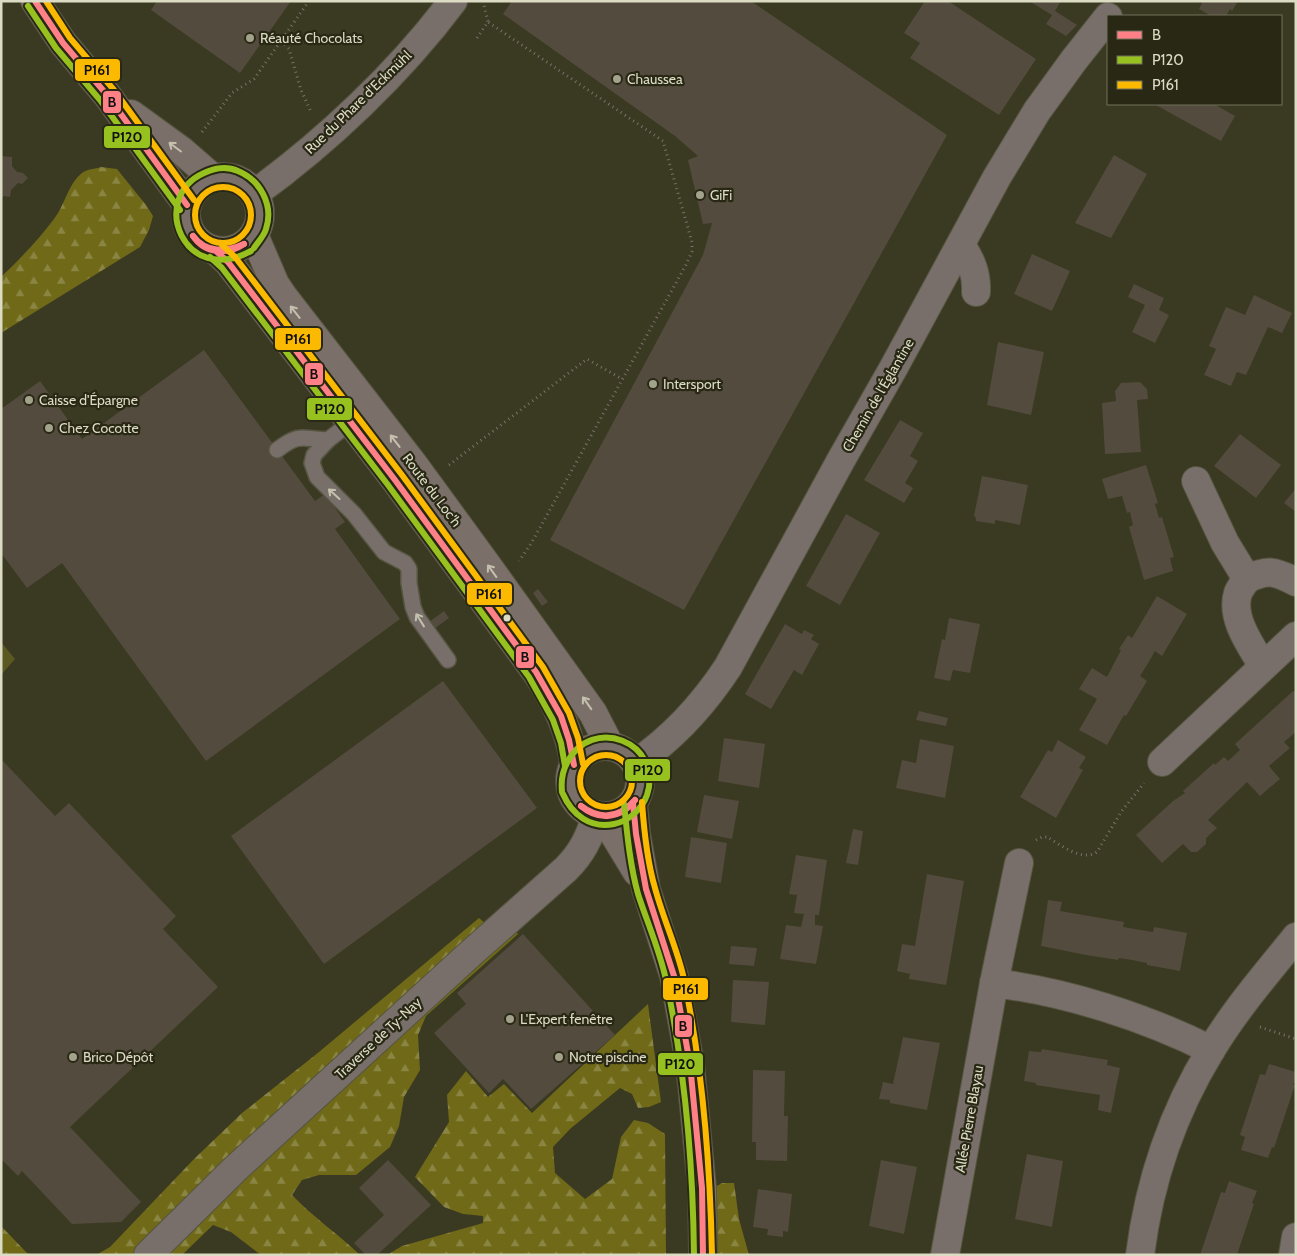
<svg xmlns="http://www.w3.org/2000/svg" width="1297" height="1256" viewBox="0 0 1297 1256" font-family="Cabin,sans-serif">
  <defs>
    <pattern id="forest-firs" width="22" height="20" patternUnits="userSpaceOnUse" patternTransform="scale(1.25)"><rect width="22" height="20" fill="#6f6918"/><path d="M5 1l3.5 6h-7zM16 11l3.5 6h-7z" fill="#8a8543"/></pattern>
  </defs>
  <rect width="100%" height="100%" fill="#3a3922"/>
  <polygon fill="#5c5822" points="1,642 15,659 1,675"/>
  <g fill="url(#forest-firs)">
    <path d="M101 167 117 169 146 205 153 216 149 230 140 247 1 333V277C19 260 39 239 54 219 65 205 68 184 82 173 87 169 95 169 101 167Z"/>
    <path d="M479 918 486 924 514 929 518 934 426 1016 418 1035 420 1070 404 1097 399 1126 390 1147 356 1175H319L302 1180 292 1195C313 1217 338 1234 360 1255H261L231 1232 213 1225 182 1255H96L110 1247 194 1159 242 1113 319 1052Z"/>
    <polygon points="648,1004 661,1102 649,1107 638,1108 632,1094 620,1088 570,1129 553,1147 555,1173 585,1199 612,1179 621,1137 634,1120 648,1123 665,1134 666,1255 387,1255 402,1246 483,1223 483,1216 463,1214 444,1207 415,1177 449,1122 447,1095 466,1071 488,1097 504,1084 532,1113"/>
    <polygon points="722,1183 734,1183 739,1219 749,1255 715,1255 715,1187"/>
    <polygon points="1,1226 27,1253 35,1255 1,1255"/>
  </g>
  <g fill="#534b3d">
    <polygon points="157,1 291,1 240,73 151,10"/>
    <polygon points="512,1 751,1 947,135 684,610 550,540 703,255 712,223 703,224 688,160 698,156 675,136 503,14"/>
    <polygon points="925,1 948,1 1036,59 999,115 910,58 920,43 904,33"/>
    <polygon points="1029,1 1061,1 1055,11 1077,25 1066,36 1046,24 1052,15"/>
    <polygon points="1203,1 1238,1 1232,11 1230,9 1226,16 1211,16 1199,9"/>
    <polygon points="1154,104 1214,104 1235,116 1221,141"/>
    <polygon points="1114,155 1147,174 1111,238 1075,223"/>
    <polygon points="1,156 12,157 12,166 17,172 23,173 28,178 22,184 18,183 11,190 10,197 4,196 1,199"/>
    <polygon points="1032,254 1070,271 1052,311 1014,294"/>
    <polygon points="1134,284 1164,298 1159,310 1169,315 1155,343 1132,332 1145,305 1128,297"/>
    <polygon points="1254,295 1292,313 1282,333 1268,327 1246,375 1237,372 1231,386 1204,375 1216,349 1209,346 1226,307 1245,315"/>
    <polygon points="998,342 1044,352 1031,415 987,405"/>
    <polygon points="204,350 315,501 325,494 345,522 335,529 400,619 206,761 62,563 27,588 1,553 1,409 40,381 82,439"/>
    <polygon points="1140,382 1147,389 1148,399 1137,400 1141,452 1105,454 1102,403 1116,401 1115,391 1121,383"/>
    <polygon points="900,420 923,433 910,456 918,461 905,483 913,488 904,503 864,480"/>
    <polygon points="1240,434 1281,465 1256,498 1214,466"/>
    <polygon points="1146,465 1158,503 1155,504 1159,518 1162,517 1174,557 1170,558 1173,571 1144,580 1129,527 1133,525 1130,512 1127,513 1122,496 1108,499 1102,479"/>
    <polygon points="982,476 1028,485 1020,525 995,520 995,524 976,521 976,518 974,516"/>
    <polygon points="1296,488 1296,512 1284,503"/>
    <polygon points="846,514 880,533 840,605 806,586"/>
    <polygon points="538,589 548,602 542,606 533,593"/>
    <polygon points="1157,596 1187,614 1162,656 1155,651 1147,665 1140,676 1147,681 1126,716 1124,715 1107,745 1079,730 1097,699 1079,689 1092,668 1107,677 1121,650 1119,649 1128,635 1132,638"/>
    <polygon points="444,611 449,618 434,629 429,622"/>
    <polygon points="949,618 980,624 970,673 953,670 950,681 934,678 942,639 945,640"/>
    <polygon points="785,624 802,634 804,630 814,635 811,639 819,644 802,675 794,670 771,709 745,694"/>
    <polygon points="443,681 537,808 324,964 231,836"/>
    <polygon points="1293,691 1296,693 1296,732 1284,742 1290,748 1269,766 1280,779 1260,796 1247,782 1208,820 1217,828 1206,838 1206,844 1197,852 1191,852 1183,844 1162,863 1136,835 1173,801 1185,793 1183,791 1214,763 1215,765 1224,757 1228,761 1240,750 1235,744"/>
    <polygon points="919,711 948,718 946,726 916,720"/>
    <polygon points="724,738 765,744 759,788 718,781"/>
    <polygon points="920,739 954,746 945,798 896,788 902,760 916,763"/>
    <polygon points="1058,740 1086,757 1079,768 1083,770 1056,818 1020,797 1048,750 1052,752"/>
    <polygon points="2,760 55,816 69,803 176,916 163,929 218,987 70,1127 141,1202 121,1222 72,1224 22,1171 18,1176 1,1159"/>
    <polygon points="704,795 739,801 732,839 697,832"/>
    <polygon points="853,829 863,831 858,865 846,863"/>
    <polygon points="691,837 727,843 721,883 685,877"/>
    <polygon points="796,855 827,860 819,915 815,915 815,925 823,926 816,964 780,959 786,925 801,927 804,914 794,913 797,895 789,894"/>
    <polygon points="927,874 964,881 946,985 909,979 910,974 897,971 902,944 915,946"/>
    <polygon points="1048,900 1062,902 1060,911 1124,922 1123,927 1153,932 1154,927 1187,933 1180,971 1147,965 1147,963 1132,960 1119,958 1118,960 1086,955 1041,946"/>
    <polygon points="523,934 615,1035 531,1109 503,1079 489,1093 434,1033 466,1004 457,993"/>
    <polygon points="731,946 757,948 754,966 729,964"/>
    <polygon points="733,980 769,982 765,1025 731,1022"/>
    <polygon points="903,1037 940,1043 927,1110 890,1103 890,1100 879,1099 883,1082 893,1084"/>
    <polygon points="1042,1049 1108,1060 1107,1065 1120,1068 1111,1113 1098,1110 1100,1095 1036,1085 1036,1083 1024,1081 1029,1051 1041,1052"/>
    <polygon points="1269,1064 1296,1072 1296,1078 1293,1085 1295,1085 1274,1148 1272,1147 1268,1158 1241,1150 1245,1137 1240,1135 1260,1074 1265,1075"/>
    <polygon points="753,1070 785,1071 784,1116 788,1116 787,1161 756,1160 756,1142 752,1142"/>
    <polygon points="1027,1154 1063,1161 1052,1227 1015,1219"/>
    <polygon points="388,1160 431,1205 377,1255 366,1255 354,1243 384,1215 359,1188"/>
    <polygon points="881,1160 917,1167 904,1234 869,1226"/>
    <polygon points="1229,1181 1257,1191 1252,1203 1254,1204 1237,1255 1200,1255 1221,1192 1225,1193"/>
    <polygon points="758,1189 792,1194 788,1232 783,1231 783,1237 767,1235 768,1229 753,1227"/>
  </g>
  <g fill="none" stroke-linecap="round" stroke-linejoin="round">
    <g stroke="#565541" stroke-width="18">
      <g id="service">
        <polyline points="328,440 314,455 312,463 317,477 354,514 384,552 405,563 409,569 409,583 413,607 417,617 448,660"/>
        <path d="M277 450C300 432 302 439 328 440L351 422"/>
      </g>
    </g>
    <g stroke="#565541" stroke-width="30">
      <g id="minor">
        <path d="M254 194C326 142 400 72 453 1"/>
        <path d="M961 245C971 260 977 274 976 292"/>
        <path d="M1196 481 1225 543 1247 579C1244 583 1240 588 1238 593 1230 618 1251 646 1263 666"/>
        <path d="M1247 579C1268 569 1275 571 1296 582"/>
        <polyline points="1162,762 1296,636"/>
        <path d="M636 763C674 737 703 705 728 667L841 460 894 367 997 177 1037 111 1074 60 1108 17"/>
        <polyline points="994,983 1019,863"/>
        <path d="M148 1255 235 1169 470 954 566 869C582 853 590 837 596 815"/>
        <path d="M945 1255 994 983C1067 992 1145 1017 1211 1050"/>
        <path d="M1140 1255C1149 1183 1173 1112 1211 1050 1235 1010 1266 974 1296 937"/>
        <polyline points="1293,1255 1296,1237"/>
      </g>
    </g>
    <g stroke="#565541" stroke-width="30">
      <g id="secondary">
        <polyline points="35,1 63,43 107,95 187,205"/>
        <polyline points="131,114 182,151 213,178"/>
        <circle cx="223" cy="214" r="37"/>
        <polyline points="254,235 275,284 283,296 414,465 487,565 593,713 610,746"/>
        <path d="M216 251 228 262 395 480 536 672C554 699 571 732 574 765"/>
        <circle cx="605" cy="781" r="35"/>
        <polyline points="633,803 636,834 646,889 674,976 690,1064 702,1188 703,1255"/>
        <polyline points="603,816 637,872"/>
      </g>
    </g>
    <g stroke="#79726c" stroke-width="3" stroke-dasharray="1 4" stroke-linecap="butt">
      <polyline points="483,1 488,22"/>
      <polyline points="477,38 488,22 663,141 692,242 692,251 687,263 532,542 519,561"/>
      <polyline points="281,41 289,49 301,90 311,112"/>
      <polyline points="202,132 232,93 254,79 309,1"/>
      <polyline points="449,465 587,359 622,379"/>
      <path d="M1036 840 1042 837H1047C1061 845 1082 862 1097 852L1121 812 1144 783"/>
      <polyline points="1260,1027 1296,1039"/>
    </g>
    <use href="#service" stroke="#786f6a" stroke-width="15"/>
    <use href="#minor" stroke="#786f6a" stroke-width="28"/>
    <use href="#secondary" stroke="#7a7069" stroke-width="28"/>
    <g stroke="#292815" stroke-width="10">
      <g id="bus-1">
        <polyline points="35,1 63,43 107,95 187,205"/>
        <path d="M193 236C206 253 226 252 244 244"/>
        <path d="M193 236C205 254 228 255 244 244"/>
        <polyline points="216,251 228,262 395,480 536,672 561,716 569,740 574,765"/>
        <polyline points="633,803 636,834 646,889 674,976 690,1064 702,1188 703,1255"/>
        <path d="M581 806C600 820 619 818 635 800"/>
        <path d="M581 806C598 821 621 819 635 800"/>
      </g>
    </g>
    <g stroke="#292815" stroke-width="10">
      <g id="bus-2">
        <polyline points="28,6 56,48 100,100 180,210"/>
        <path d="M251 251C184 288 148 198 204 173 214 168 227 166 238 171 260 180 274 205 266 229 264 236 258 242 254 248"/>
        <polyline points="210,257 222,268 388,485 529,677 553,720 561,743 565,766"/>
        <path d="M562 792C561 782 562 772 567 763 591 714 664 742 647 795 642 809 629 821 614 824 591 829 572 815 563 794"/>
        <path d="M624 804C627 833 630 865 638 894 647 922 660 951 666 980 685 1070 693 1163 694 1255"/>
      </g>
    </g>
    <g stroke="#292815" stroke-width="10">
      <g id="bus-3">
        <polyline points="46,1 70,38 114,90 194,200"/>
        <circle cx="223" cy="215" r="28"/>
        <polyline points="222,245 235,257 402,475 543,667 569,713 578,738 583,764"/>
        <circle cx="606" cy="781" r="26"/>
        <path d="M642 802C644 831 647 861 655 888 663 918 676 946 683 975 703 1067 710 1161 712 1255"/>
      </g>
    </g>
    <use href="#bus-1" stroke="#ff8087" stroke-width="6"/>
    <use href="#bus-2" stroke="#96c11f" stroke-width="6"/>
    <use href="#bus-3" stroke="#fbb900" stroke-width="6"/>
  </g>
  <defs><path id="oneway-shaft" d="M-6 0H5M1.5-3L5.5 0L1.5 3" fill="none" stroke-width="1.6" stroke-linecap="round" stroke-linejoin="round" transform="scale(1.25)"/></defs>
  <g stroke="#c4c0ad">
    <use href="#oneway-shaft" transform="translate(175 147) rotate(-143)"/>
    <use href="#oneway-shaft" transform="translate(295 312) rotate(-128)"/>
    <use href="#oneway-shaft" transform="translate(395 441) rotate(-128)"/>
    <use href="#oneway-shaft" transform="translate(492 571) rotate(-126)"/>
    <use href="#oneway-shaft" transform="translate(587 703) rotate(-125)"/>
  </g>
  <g stroke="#c3c0ae">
    <use href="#oneway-shaft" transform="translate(334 494) rotate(-138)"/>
    <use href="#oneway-shaft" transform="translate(420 620) rotate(-122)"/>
  </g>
  <g fill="#a3a28b" stroke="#292815" stroke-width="2">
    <circle cx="250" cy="38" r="5"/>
    <circle cx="617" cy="79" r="5"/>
    <circle cx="700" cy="195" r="5"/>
    <circle cx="653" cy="384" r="5"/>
    <circle cx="29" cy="400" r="5"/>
    <circle cx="49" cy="428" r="5"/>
    <circle cx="510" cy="1019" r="5"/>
    <circle cx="73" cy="1057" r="5"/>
    <circle cx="559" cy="1057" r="5"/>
  </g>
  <circle fill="#dcdbc4" stroke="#292815" stroke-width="2" cx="507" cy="618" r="4.5"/>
  <g text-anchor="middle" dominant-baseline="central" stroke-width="4.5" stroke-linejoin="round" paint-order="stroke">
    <g font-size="14" fill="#dcdbc4" stroke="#292815" text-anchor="start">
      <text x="260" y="38">Réauté Chocolats</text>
      <text x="627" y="79">Chaussea</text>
      <text x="710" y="195">GiFi</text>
      <text x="663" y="384">Intersport</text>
      <text x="39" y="400">Caisse d'Épargne</text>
      <text x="59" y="428">Chez Cocotte</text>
      <text x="520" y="1019">L'Expert fenêtre</text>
      <text x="83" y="1057">Brico Dépôt</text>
      <text x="569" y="1057">Notre piscine</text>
    </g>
    <g font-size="14" fill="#dcdbc4" stroke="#292815">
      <text transform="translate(358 102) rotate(-44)">Rue du Phare d'Eckmühl</text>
      <text transform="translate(878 395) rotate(-60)">Chemin de l'Églantine</text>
      <text transform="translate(432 490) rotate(53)">Route du Loc'h</text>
      <text transform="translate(378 1038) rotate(-43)">Traverse de Ty-Nay</text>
      <text transform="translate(969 1119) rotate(-80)">Allée Pierre Blayau</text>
    </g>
  </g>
  <g stroke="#292815" stroke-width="2">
    <rect x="74" y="58" width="47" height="24" rx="5" fill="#fbb900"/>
    <rect x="102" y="90" width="20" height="24" rx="5" fill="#ff8087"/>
    <rect x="103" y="125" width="48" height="24" rx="5" fill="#96c11f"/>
    <rect x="274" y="327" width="48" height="24" rx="5" fill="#fbb900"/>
    <rect x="304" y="362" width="20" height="24" rx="5" fill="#ff8087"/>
    <rect x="306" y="397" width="47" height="24" rx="5" fill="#96c11f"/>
    <rect x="466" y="582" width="47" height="24" rx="5" fill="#fbb900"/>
    <rect x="515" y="645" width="20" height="24" rx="5" fill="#ff8087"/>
    <rect x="624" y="758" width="47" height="24" rx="5" fill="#96c11f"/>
    <rect x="662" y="977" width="47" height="24" rx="5" fill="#fbb900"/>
    <rect x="674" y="1014" width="19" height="24" rx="5" fill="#ff8087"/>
    <rect x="657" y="1052" width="47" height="24" rx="5" fill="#96c11f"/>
  </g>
  <g font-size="14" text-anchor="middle" font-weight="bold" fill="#111">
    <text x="97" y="75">P161</text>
    <text x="112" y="107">B</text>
    <text x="127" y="142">P120</text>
    <text x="298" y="344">P161</text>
    <text x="314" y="379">B</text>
    <text x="330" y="414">P120</text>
    <text x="489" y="599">P161</text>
    <text x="525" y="662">B</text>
    <text x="648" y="775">P120</text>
    <text x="686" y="994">P161</text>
    <text x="683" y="1031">B</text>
    <text x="680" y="1069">P120</text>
  </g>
  <rect width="1297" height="1256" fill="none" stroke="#dcdbc4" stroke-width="5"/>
  <rect x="1107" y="15" width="175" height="90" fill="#292815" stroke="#71705b"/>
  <rect x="1117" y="31" width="25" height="8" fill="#ff8087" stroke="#71705b"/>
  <text x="1152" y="40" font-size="15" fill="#dcdbc4">B</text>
  <rect x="1117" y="56" width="25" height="8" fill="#96c11f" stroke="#71705b"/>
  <text x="1152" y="65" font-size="15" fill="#dcdbc4">P120</text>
  <rect x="1117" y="81" width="25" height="8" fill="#fbb900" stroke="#71705b"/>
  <text x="1152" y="90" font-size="15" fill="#dcdbc4">P161</text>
</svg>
